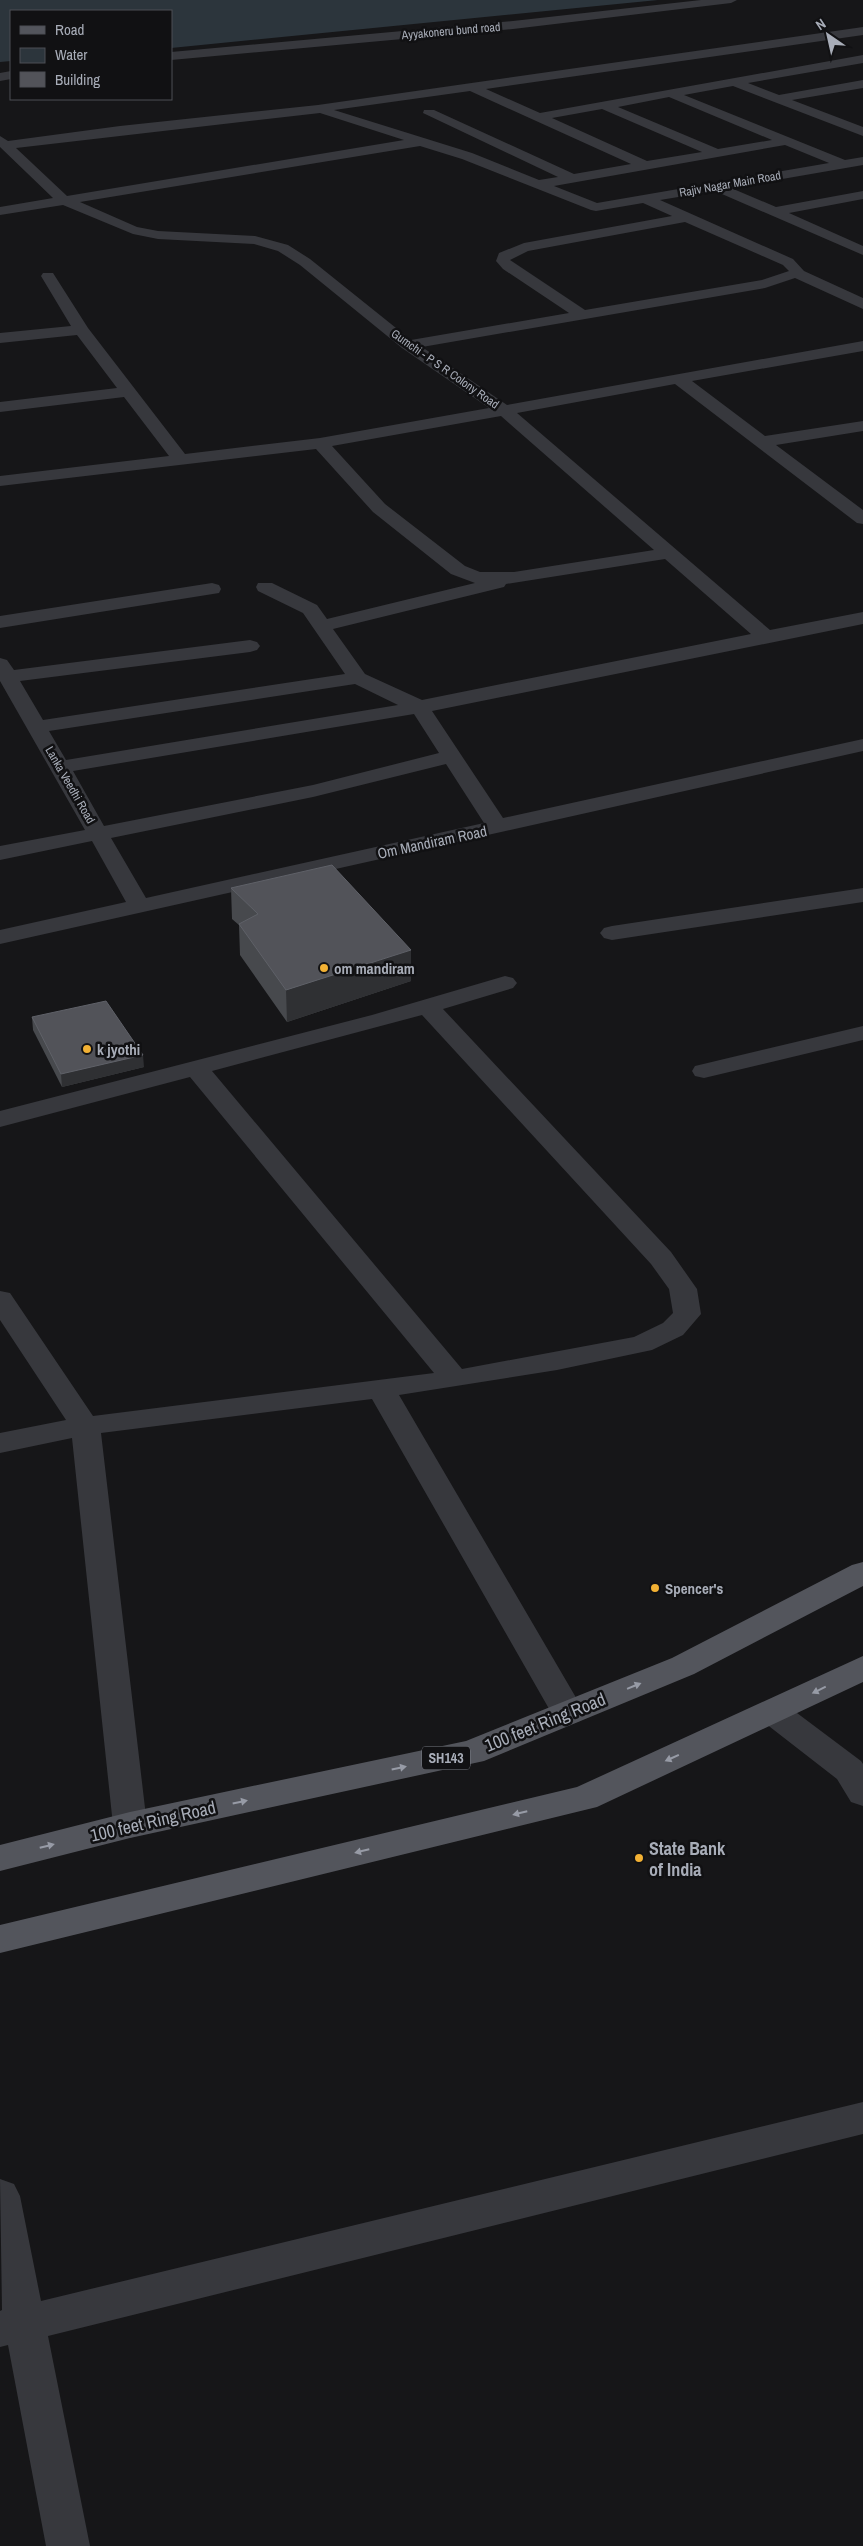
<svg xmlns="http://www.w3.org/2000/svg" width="863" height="2546" viewBox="0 0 863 2546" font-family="'Archivo Narrow',sans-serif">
  <rect width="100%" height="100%" fill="#161618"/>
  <polygon fill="#2c353c" points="0,0 658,0 171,48 171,11 11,11 11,61 0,62"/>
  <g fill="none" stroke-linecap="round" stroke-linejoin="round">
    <g fill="#37383d" fill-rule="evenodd">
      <polygon points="701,0 737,0 731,3 513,29 171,60 171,52 513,21"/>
      <path d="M863 27V35L486 89 540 113 863 55V63L748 83 779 95 863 80V88L792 100 863 127V136L733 86 684 95 845 160 863 157V165L731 188 776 207 863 191V199L789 213 863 246V255L715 191 660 200 793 259 804 271 863 298V309L795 278 765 288 422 347 507 405 863 341V351L692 381 765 436 863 421V431L776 445 863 510V524L857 523 675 384 517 413 770 630 863 612V624L432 711 503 818 863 739V751L0 944V930L126 902 92 841 0 860V846L85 830 0 681V658L7 660 14 670 250 640 257 642 260 646 257 650 250 652 20 681 43 720 345 674 303 613 258 591 256 587 258 583H272L317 605 327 619 475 583 451 574 373 512 316 449 0 486V476L169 456 124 397 0 412V402L117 388 77 335 0 343V333L71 326 41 276 43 273H53L88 328 185 454 320 438 489 408 402 348 300 265 278 251 254 244 158 239 133 234 63 205 0 215V207L53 198 0 147V136L8 141 120 126 318 105ZM470 91 631 164 574 174 434 110H424L423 113 558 177 539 180 472 153 334 110ZM669 97 772 140 718 149 618 107ZM602 109 702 152 647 161 552 118ZM320 113 404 140 67 196 16 148ZM785 145 829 163 597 203 554 186ZM420 146 462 159 591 210 596 211 643 203 672 216 524 243 499 253 496 261 503 269 569 313 411 340 310 259 288 245 255 236 158 231 137 227 80 202ZM685 222 783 265 789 271 762 280 585 310 510 260 528 251ZM501 416 654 550 514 572H480L465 566 385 504 332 446ZM665 559 751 634 422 700 365 674 333 629 504 587 506 584ZM355 684 398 705 66 760 49 731ZM414 714 439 753 313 785 104 826 73 771ZM446 764 484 823 146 898 111 838 313 797Z"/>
      <polygon points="11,71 11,79 0,81 0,73"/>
      <polygon points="212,583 219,585 221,589 219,593 0,628 0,616"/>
      <polygon points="863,888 863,902 612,940 604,938 600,933 604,928 612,926"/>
      <path d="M505 976 513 978 517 983 513 988 443 1009 671 1252 697 1289 701 1314 683 1335 652 1350 557 1370 399 1395 585 1713 580 1721 568 1725 556 1721 372 1399 101 1433 147 1825 142 1834 130 1838 118 1834 113 1825 72 1438 0 1453V1433L66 1420 0 1320V1291L10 1293 93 1416 434 1373 190 1077 0 1127V1111L372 1015ZM422 1015 651 1264 669 1289 673 1313 663 1323 634 1337 462 1369 212 1071Z"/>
      <polygon points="863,1026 863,1040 704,1078 695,1076 692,1071 695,1066"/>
      <polygon points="773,1700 785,1704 861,1761 863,1764 863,1806 851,1802 837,1779 761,1720 756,1712 761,1704"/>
      <polygon points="863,2102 863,2134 48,2336 90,2546 46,2546 8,2345 0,2347 0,2311 2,2310 0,2179 14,2184 20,2196 41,2301"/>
    </g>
    <g fill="#53555c" fill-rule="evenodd">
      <polygon points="863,1562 863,1586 694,1674 484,1761 130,1838 0,1871 0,1845 130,1812 466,1741 672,1658 852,1565"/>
      <polygon points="863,1656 863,1682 597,1807 0,1953 0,1925 577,1787"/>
    </g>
  </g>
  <g fill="#47494d">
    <polygon points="231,888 411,981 287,1022 240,955 239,925 232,919"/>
    <polygon points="32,1017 144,1067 62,1087 33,1030"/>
  </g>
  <g fill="#2f3033">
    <polygon points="411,950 411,981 287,1022 286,990"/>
    <polygon points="143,1055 144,1067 62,1087 61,1074"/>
  </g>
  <g fill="#525359" stroke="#5f6168">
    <polygon points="332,865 411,950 286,990 239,924 258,914 231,888"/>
    <polygon points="106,1001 143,1055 61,1074 32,1017"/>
  </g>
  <defs><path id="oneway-solid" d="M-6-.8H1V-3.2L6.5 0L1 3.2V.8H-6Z" transform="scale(1.25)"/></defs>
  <g fill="#979ba6">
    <use href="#oneway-solid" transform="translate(634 1686) rotate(-22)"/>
    <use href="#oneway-solid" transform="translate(819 1690) rotate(154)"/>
    <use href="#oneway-solid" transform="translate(672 1758) rotate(156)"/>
    <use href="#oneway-solid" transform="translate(399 1768) rotate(-12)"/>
    <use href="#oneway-solid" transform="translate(240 1802) rotate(-12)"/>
    <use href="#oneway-solid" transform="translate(520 1813) rotate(166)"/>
    <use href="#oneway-solid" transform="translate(47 1846) rotate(-14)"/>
    <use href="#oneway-solid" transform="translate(362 1851) rotate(166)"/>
  </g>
  <g fill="#f2b134" stroke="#111113" stroke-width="2">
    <circle cx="324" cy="968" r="5"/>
    <circle cx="87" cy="1049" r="5"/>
    <circle cx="655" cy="1588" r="5"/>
    <circle cx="639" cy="1858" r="5"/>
  </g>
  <g text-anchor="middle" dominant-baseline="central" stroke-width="5" stroke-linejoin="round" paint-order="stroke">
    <g font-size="12" fill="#a8adb8" stroke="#111113">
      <text transform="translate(451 31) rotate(-5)">Ayyakoneru bund road</text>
      <text transform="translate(730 184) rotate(-10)">Rajiv Nagar Main Road</text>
      <text transform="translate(445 369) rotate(35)">Gumchi - P S R Colony Road</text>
      <text transform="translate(70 785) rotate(60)">Lanka Veedhi Road</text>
    </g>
    <rect fill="#111113" stroke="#7b7e86" stroke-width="1" x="422" y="1746.5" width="48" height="23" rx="4"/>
    <g font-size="14" font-weight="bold" fill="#a8adb8">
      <text x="446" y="1758">SH143</text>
    </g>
    <g font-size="15" fill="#a8adb8" stroke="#111113">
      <text transform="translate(432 842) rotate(-12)">Om Mandiram Road</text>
    </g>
    <g font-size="15" font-weight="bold" fill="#a8adb8" stroke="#111113" text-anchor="start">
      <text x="334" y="968">om mandiram</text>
      <text x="97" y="1049">k jyothi</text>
      <text x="665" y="1588">Spencer's</text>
    </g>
    <g font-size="18" fill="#a8adb8" stroke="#111113">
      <text transform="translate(545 1722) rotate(-22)">100 feet Ring Road</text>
      <text transform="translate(153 1821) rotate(-13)">100 feet Ring Road</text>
    </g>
    <g font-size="18" font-weight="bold" fill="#a8adb8" stroke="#111113" text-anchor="start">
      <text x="649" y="1848">State Bank<tspan x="649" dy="21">of India</tspan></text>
    </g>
  </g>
  <rect x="10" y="10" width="162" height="90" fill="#111113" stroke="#4d4f55"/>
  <rect x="20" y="26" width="25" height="8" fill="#53555c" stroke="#4d4f55"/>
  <text x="55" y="35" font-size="15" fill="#a8adb8">Road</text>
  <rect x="20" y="48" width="25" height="15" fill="#2c353c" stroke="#4d4f55"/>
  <text x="55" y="60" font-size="15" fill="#a8adb8">Water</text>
  <rect x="20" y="72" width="25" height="15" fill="#525359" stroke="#4d4f55"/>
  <text x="55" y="85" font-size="15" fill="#a8adb8">Building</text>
  <g transform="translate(828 35) rotate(326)" stroke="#111113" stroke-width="4" paint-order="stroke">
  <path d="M0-4L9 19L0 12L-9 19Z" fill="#a8adb8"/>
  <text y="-8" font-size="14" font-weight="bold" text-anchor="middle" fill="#a8adb8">N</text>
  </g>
</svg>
